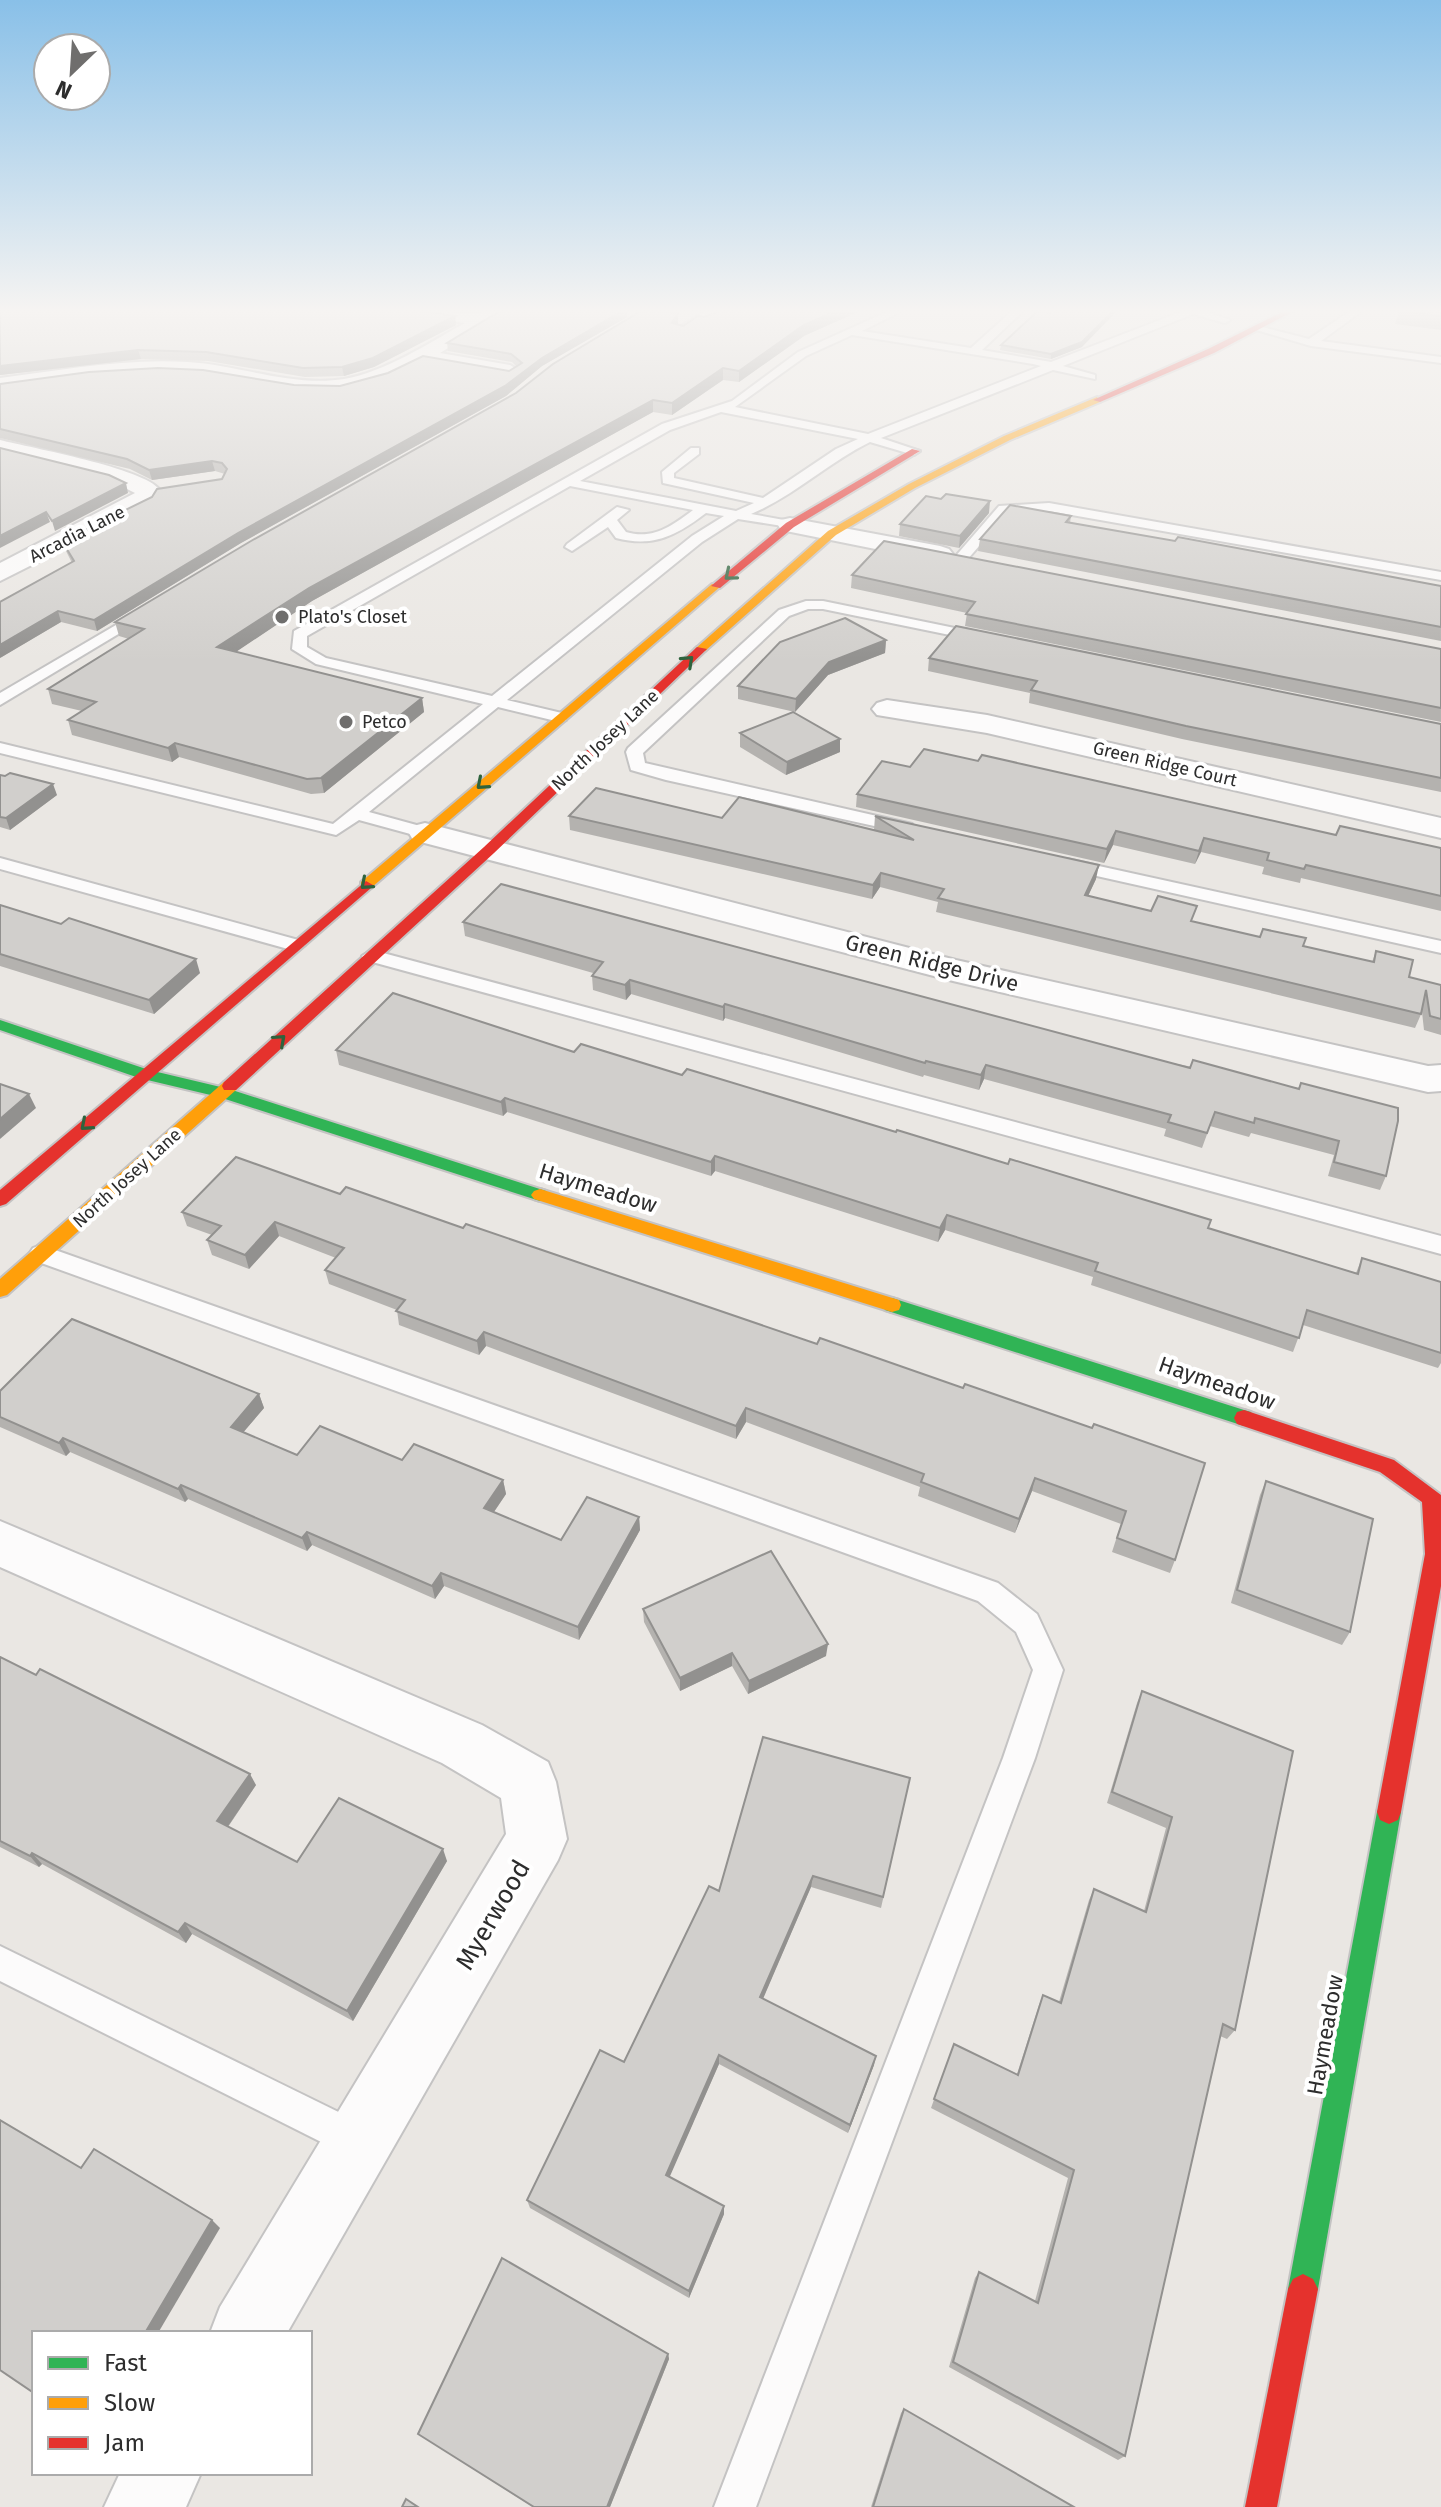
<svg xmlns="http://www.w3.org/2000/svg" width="1441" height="2507" viewBox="0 0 1441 2507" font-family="'Fira Sans',sans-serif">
  <rect width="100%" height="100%" fill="#eae7e3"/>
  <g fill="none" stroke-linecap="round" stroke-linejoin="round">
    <g stroke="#c4c3c3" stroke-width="4">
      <g id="lane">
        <polygon points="705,311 717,311 683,334 675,334 675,330"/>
        <path d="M889 311H902L862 331 971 348 1012 311H1023L982 350 1051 362 1183 311H1204L1230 320 1225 323 1193 314 1063 366 1095 375V379L1053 370 881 438 920 451 914 455 870 442C829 462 794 496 751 514L795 522V528L738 519 702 542 507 700 566 714V720L560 722 498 707 369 812 431 829 434 833 431 837 425 838 359 820 336 835 0 753V743L333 824 483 704 316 664 292 649 294 631 662 424 732 401 798 352ZM852 335 1033 364 1041 366 868 434 735 407 806 356ZM721 412 858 439 836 449 763 498 674 478V473L699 454V448H691L662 472 663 483 754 503 736 511 580 481 670 430ZM570 486 693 510C672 526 653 540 626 532L617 520 629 510 617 507 567 544 565 547 572 551 608 527 616 538C654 548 677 535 706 513L724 516 692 536 492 696 326 658 307 647V636Z"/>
        <polygon points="1350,311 1362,311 1321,341 1441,357 1441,363 1311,346 1253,329 1258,326 1309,339"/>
        <polygon points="1049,503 1441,572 1441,580 1049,511 1008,513 966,561 954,558 999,506"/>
        <polygon points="806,601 823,601 984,634 991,638 984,642 823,609 808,609 789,616 643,753 645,763 912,824 915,828 912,832 906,833 666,780 631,770 626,752 628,748 779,610"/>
        <polygon points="145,608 150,609 150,615 0,705 0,693"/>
        <polygon points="0,858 302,941 305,945 295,951 288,949 0,869"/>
        <polygon points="1067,859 1441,941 1441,953 1061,868 1058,864"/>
        <polygon points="372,950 1441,1236 1441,1254 365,960 362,956"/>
        <polygon points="41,1245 998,1583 1037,1614 1063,1670 1035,1758 756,2507 714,2507 1003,1758 1033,1670 1016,1632 978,1601 33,1260 29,1254 33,1248"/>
        <polygon points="0,1946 371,2128 376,2141 371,2154 358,2159 345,2154 0,1981"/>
      </g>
    </g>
    <g stroke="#c4c3c3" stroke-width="4">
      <g id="street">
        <path d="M417 311 480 314 486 311H509L440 353 510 365 520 371 510 377 424 362 388 379 342 392 296 391 205 376 160 374 91 378 0 390V378C62 370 125 358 188 362 239 365 292 387 344 379 385 372 429 343 465 323L426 317Z"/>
        <path d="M0 440C31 448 144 468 160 490L153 504 0 581V563L135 493 113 482 0 454Z"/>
        <polygon points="790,518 940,546 949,549 953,554 949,559 940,562 781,530 778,525 781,520"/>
        <polygon points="887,700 987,715 1441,818 1441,838 987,733 877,715 872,709 877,703"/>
        <polygon points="425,823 956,960 1428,1066 1441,1065 1441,1091 1428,1092 953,981 413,840 409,833 413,826"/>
        <polygon points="0,1521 482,1725 548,1762 556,1782 567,1839 558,1860 287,2333 210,2333 220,2307 506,1834 501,1798 442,1763 0,1567"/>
        <polygon points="120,2473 201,2473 186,2507 104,2507"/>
      </g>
    </g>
    <g stroke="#c4c3c3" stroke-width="4">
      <g id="fast">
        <polygon points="0,1020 149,1070 229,1089 546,1191 549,1195 540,1201 219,1097 139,1078 0,1030"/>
        <polygon points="892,1298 1244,1410 1251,1412 1254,1418 1251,1424 1244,1426 885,1310 883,1305 885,1300"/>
        <polygon points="1389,1800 1398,1804 1401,1812 1318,2289 1313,2299 1303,2304 1293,2299 1288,2289 1377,1812 1380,1804"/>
      </g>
    </g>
    <g stroke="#c4c3c3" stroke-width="4">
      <g id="slow">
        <polygon points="1097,397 1100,402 1010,440 915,488 836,535 705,651 695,649 828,531 909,484 1004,436"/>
        <polygon points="712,584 721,586 371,888 361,888 361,882"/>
        <polygon points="230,1081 238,1086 236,1090 7,1295 0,1297 0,1279 224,1082"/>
        <polygon points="540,1189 899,1300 901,1305 899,1310 892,1312 534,1199 531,1195 534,1191"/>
      </g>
    </g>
    <g stroke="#c4c3c3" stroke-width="4">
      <g id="jam">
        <polygon points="1284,311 1294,311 1214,353 1100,402 1093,400 1208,349"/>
        <polygon points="912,449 920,451 794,527 720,588 711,586 786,523"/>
        <polygon points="697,647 707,649 494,853 236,1090 224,1090 222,1086 224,1082 484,847"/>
        <polygon points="366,881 373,885 371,888 6,1204 0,1206 0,1190"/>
        <polygon points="1244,1410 1394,1460 1441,1495 1441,1586 1401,1812 1398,1820 1389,1824 1380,1820 1377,1812 1425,1554 1422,1502 1380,1472 1237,1424 1234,1418 1237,1412"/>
        <polygon points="1303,2274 1313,2279 1318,2289 1277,2507 1245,2507 1288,2289 1293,2279"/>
      </g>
    </g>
    <use href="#lane" fill="#fcfbfb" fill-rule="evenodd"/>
    <use href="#street" fill="#fcfbfb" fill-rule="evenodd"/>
    <use href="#fast" fill="#30b455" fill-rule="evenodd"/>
    <use href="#slow" fill="#ff9f0a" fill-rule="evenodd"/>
    <use href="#jam" fill="#e5322d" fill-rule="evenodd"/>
  </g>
  <g fill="#b4b2af">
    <polygon points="0,311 455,316 456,325 374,367 344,376 305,377 208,361 141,359 0,375"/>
    <polygon points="500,311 627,311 627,317 542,366 506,396 241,543 97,631 61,622 0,658 72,563 66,551 62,541 222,479 225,474 215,471 152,480 130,469 0,438 0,384 340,386 509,371 516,366 512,362 448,351 447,343"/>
    <polygon points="1399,311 1441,311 1441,330 1395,324"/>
    <polygon points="1050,313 1082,347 1051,359 1000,350 1001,345"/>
    <polygon points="678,324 804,336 739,382 723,380 672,415 653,412 312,601 235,652 422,698 424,712 324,793 311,794 179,757 172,762 72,735 68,720 82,711 52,704 48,689 129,639 119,636 115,622"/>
    <polygon points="989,513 959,548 899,536 900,524"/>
    <polygon points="1071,516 1070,523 1441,586 1441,641 978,551 980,539"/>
    <polygon points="852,575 1441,649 1441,722 965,626 967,613 851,588"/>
    <polygon points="886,640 885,653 828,675 795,712 738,699 738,686"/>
    <polygon points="929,658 1441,724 1441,792 1182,739 1029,703 1030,693 928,671"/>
    <polygon points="740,733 840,739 840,752 786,775 740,747"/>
    <polygon points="978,761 1336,835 1441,848 1441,911 1301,878 1300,883 1262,874 1264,867 1201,852 1195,864 1113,845 1104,863 856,807 857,794 910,767"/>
    <polygon points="0,775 57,795 10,830 0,827"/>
    <polygon points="569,816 722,818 874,830 875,816 1096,879 1088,896 1193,922 1372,962 1376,951 1409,977 1441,985 1441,1035 1424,1030 1422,1012 1415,1028 936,912 938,902 880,887 872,899 570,830"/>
    <polygon points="0,905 200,973 154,1014 0,966"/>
    <polygon points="463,922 1298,1088 1386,1176 1380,1190 1328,1176 1334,1155 1251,1133 1249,1137 1210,1126 1202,1148 1164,1136 1166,1129 984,1079 979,1090 924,1075 923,1077 725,1018 723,1021 631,994 626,1000 593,990 592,976 593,973 465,936"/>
    <polygon points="336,1050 574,1052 682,1075 1208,1228 1356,1273 1362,1258 1441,1282 1441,1363 1438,1368 1303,1325 1293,1352 1091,1285 1093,1277 945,1230 938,1242 715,1171 711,1176 507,1112 503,1116 339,1065"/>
    <polygon points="340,1194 463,1228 817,1344 1092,1428 1175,1560 1170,1573 1112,1552 1121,1524 1032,1491 1015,1533 918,1496 920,1487 746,1422 736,1439 486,1346 479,1355 399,1325 397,1310 329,1284 325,1270 336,1258 279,1236 249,1269 212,1255 207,1240 212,1235 187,1226 182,1212"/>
    <polygon points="0,1391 259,1394 264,1408 243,1432 297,1455 402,1460 503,1480 506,1494 494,1512 561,1540 639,1517 640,1530 579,1640 444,1586 435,1599 312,1545 307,1551 188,1499 185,1502 70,1452 66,1456 0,1427"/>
    <polygon points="1266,1481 1350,1632 1342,1645 1231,1603 1260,1495"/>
    <polygon points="643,1609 826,1656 748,1694 732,1666 680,1691 644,1622"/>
    <polygon points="0,1657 256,1785 228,1827 297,1862 447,1861 353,2021 192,1934 186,1943 42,1864 39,1867 0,1847"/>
    <polygon points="1142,1691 1235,2030 1227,2039 1220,2036 1125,2456 1118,2460 949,2367 975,2278 979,2272 1035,2301 1068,2178 931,2108 954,2044 1017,2074 1039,2005 1043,1995 1059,2002 1089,1900 1094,1889 1144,1911 1166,1828 1107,1803 1137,1703"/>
    <polygon points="910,1778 881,1908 811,1887 763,1998 874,2065 848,2133 719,2064 669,2177 724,2214 689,2298 530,2208 527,2200 624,2062 719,1891"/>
    <polygon points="668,2354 669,2359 610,2507 533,2507 418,2434"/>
    <polygon points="904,2409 1074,2507 871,2507 901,2413"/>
  </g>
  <g fill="#92918f">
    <polygon points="622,311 627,311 627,317 542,366 506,396 241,543 97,631 94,620 238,533"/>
    <polygon points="836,311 860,311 804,336 739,382 739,371 804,325"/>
    <polygon points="1113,311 1117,311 1082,347 1051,359 1051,354"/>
    <polygon points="678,313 678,324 672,323"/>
    <polygon points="455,316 456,325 374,367 344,376 342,367"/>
    <polygon points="138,350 141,359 0,375 0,366"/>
    <polygon points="723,368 723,380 672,415 672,403"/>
    <polygon points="653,400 653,412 312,601 221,662 217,647 309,588"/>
    <polygon points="212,461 215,471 152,480 149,470"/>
    <polygon points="126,483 128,493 55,531 52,521"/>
    <polygon points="990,501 989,513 959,548 960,536"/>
    <polygon points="46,512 50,522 0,548 0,536"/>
    <polygon points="58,611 61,622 0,658 0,645"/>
    <polygon points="886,640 885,653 828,675 795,712 796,699 829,662"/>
    <polygon points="422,698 424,712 324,793 321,778"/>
    <polygon points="840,739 840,752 786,775 787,762"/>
    <polygon points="175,743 179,757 172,762 168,748"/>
    <polygon points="53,784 57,795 10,830 6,818"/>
    <polygon points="1116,831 1113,845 1104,863 1107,849"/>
    <polygon points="1204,838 1201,852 1195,864 1199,851"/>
    <polygon points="1099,865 1096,879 1082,909 1085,895"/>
    <polygon points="881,873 880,887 872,899 873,885"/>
    <polygon points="196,959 200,973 154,1014 149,1000"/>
    <polygon points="630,980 631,994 626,1000 625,985"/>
    <polygon points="725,1004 725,1018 723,1021 723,1007"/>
    <polygon points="986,1065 984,1079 979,1090 981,1075"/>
    <polygon points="29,1094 36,1108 0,1139 0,1119"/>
    <polygon points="505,1098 507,1112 503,1116 501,1102"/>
    <polygon points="715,1156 715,1171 711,1176 711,1162"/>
    <polygon points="947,1215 945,1230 938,1242 940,1228"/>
    <polygon points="275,1222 279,1236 249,1269 245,1255"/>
    <polygon points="484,1332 486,1346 479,1355 477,1341"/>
    <polygon points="259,1394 264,1408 236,1441 231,1427"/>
    <polygon points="746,1408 746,1422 736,1439 736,1426"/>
    <polygon points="63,1438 70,1452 66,1456 59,1443"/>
    <polygon points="1035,1478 1032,1491 1015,1533 1019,1519"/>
    <polygon points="503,1480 506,1494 487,1522 484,1508"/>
    <polygon points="181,1485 188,1499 185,1502 178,1489"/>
    <polygon points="639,1517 640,1530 579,1640 578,1627"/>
    <polygon points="307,1532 312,1545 307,1551 302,1538"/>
    <polygon points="441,1573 444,1586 435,1599 432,1586"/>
    <polygon points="828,1644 826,1656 748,1694 749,1681"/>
    <polygon points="732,1653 732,1666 680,1691 680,1678"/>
    <polygon points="250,1774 256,1785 224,1832 217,1821"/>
    <polygon points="443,1849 447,1861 353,2021 347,2011"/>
    <polygon points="32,1853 42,1864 39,1867 30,1856"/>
    <polygon points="813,1876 811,1887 760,2006 760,1997"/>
    <polygon points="185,1923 192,1934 186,1943 178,1932"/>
    <polygon points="719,2055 719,2064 667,2183 666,2175"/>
    <polygon points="876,2056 874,2065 848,2133 850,2125"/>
    <polygon points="724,2206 724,2214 689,2298 689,2291"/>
    <polygon points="212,2220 220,2228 158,2333 145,2333"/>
    <polygon points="668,2354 669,2359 610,2507 607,2507"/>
  </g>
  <g fill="#d1cfcc" stroke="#92918f" stroke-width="2">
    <polygon points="0,311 423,311 455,316 373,358 342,367 303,368 206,352 138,350 0,366"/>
    <polygon points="500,311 622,311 542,358 505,386 238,533 94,620 58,611 0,645 0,602 74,561 62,541 152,497 157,489 222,479 227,469 222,463 212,461 149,470 127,459 0,429 0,384 89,372 158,368 203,370 294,385 340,386 388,373 423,356 509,371 522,363 511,354 447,343"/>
    <polygon points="641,311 662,311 678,313 672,323 683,326 698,316 704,317 720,311 836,311 804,325 739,371 723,368 672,403 653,400 309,588 217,647 422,698 321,778 307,779 175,743 168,748 68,720 96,702 48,689 144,629 115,622 251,541 516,393 553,364"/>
    <polygon points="1038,311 1050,313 1052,311 1113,311 1082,342 1051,354 1001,345"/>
    <polygon points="1399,311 1441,311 1441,316"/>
    <polygon points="0,448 109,475 126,483 52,521 46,512 0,536"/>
    <polygon points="946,494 990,501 960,536 900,524 926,496 941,499"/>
    <polygon points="1010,505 1071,516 1066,522 1175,541 1178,537 1441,586 1441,627 980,539"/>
    <polygon points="884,541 1441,649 1441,708 966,614 975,602 852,575"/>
    <polygon points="845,618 886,640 829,662 796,699 738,686 780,642"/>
    <polygon points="956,626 1441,724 1441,778 1186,726 1031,690 1037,681 929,658"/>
    <polygon points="793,712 840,739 787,762 740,733"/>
    <polygon points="924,749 978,761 982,755 1336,835 1340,826 1441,848 1441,896 1306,865 1304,869 1267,860 1269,853 1204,838 1199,851 1116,831 1107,849 857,794 882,761 910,767"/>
    <polygon points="10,773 53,784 6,818 0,817 0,775 5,776"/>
    <polygon points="596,788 722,818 739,797 914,840 875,816 1099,865 1085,895 1151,911 1158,896 1197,906 1191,921 1260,937 1263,929 1306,938 1303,946 1374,962 1376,951 1413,960 1409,977 1441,985 1441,1019 1430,1016 1426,990 1421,1014 938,898 944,889 881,873 873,885 569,816"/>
    <polygon points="501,884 1190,1068 1193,1060 1299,1089 1301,1083 1398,1108 1398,1121 1386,1176 1334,1162 1339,1141 1255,1118 1254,1123 1215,1112 1207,1133 1168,1122 1171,1115 986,1065 981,1075 926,1061 925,1063 725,1004 723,1007 630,980 625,985 592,976 603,962 463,922"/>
    <polygon points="0,905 61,924 69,918 196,959 149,1000 0,954"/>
    <polygon points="393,993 574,1052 581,1044 682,1075 687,1069 896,1132 897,1130 1008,1164 1010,1159 1211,1220 1208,1228 1358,1274 1362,1258 1441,1282 1441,1353 1307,1310 1299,1338 1095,1271 1098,1263 947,1215 940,1228 715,1156 711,1162 505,1098 501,1102 336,1050"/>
    <polygon points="0,1084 29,1094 0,1119"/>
    <polygon points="236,1157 340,1194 346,1187 463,1228 466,1224 817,1344 820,1338 963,1388 965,1384 1092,1428 1094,1424 1205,1463 1175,1560 1117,1538 1126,1511 1035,1478 1019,1519 921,1482 924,1474 746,1408 736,1426 484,1332 477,1341 396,1311 405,1300 325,1270 344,1248 275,1222 245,1255 207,1240 221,1226 182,1212"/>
    <polygon points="72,1319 259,1394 231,1427 297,1455 320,1426 402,1460 414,1444 503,1480 484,1508 561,1540 587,1497 639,1517 578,1627 441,1573 432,1586 307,1532 302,1538 181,1485 178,1489 63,1438 59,1443 0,1417 0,1391"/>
    <polygon points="1266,1481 1373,1519 1350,1632 1237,1590"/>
    <polygon points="771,1551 828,1644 749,1681 732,1653 680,1678 643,1609"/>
    <polygon points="0,1657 36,1675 40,1669 250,1774 217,1821 297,1862 339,1798 443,1849 347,2011 185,1923 178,1932 32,1853 30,1856 0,1841"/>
    <polygon points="1142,1691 1293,1751 1235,2030 1223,2024 1125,2456 953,2362 979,2272 1038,2303 1074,2170 934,2099 954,2044 1018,2075 1043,1995 1061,2003 1094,1889 1146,1912 1172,1817 1112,1792"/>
    <polygon points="763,1737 910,1778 883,1897 813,1876 760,1997 876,2056 850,2125 719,2055 666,2175 724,2206 689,2291 527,2200 600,2050 624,2062 709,1886 719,1891"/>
    <polygon points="0,2120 81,2168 94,2149 212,2220 145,2333 34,2333 34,2393 0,2370"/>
    <polygon points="502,2258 668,2354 607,2507 534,2507 418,2434"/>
    <polygon points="904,2409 1074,2507 873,2507"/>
    <polygon points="406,2499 418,2507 402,2507"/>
  </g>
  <defs><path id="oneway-chevron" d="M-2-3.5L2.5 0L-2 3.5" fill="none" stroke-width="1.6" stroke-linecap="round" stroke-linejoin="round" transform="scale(2)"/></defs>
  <g stroke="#2e633d">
    <use href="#oneway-chevron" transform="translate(730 575) rotate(140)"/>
    <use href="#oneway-chevron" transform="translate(688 661) rotate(-43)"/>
    <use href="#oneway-chevron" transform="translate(482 784) rotate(139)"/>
    <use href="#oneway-chevron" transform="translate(366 884) rotate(139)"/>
    <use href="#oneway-chevron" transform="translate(280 1040) rotate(-42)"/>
    <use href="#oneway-chevron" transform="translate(86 1125) rotate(139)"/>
  </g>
  <linearGradient id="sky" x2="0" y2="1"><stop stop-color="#89c0e8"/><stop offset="0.47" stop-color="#f6f4f2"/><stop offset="1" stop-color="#f6f4f2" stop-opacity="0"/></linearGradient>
  <rect width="1441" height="662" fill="url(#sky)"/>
  <g fill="#6f6e6d" stroke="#fff" stroke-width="3">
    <circle cx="282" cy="617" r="8"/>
    <circle cx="346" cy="722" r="8"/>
  </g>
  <g text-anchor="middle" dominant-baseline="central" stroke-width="8" stroke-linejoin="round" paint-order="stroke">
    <g font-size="18" fill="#2d2d2d" stroke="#fff">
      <text transform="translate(77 534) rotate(-27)">Arcadia Lane</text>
      <text transform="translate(605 740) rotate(-43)">North Josey Lane</text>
      <text transform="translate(1165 764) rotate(13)">Green Ridge Court</text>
      <text transform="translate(127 1178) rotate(-42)">North Josey Lane</text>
    </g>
    <g font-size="18" fill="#2d2d2d" stroke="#fff" text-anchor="start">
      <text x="298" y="617">Plato's Closet</text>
      <text x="362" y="722">Petco</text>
    </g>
    <g font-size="22" fill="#2d2d2d" stroke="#fff">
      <text transform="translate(932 963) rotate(14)">Green Ridge Drive</text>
      <text transform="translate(598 1188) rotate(17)">Haymeadow</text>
      <text transform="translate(1217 1383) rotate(19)">Haymeadow</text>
      <text transform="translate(1325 2035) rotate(-80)">Haymeadow</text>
    </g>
    <g font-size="26" fill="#2d2d2d" stroke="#fff">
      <text transform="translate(493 1915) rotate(-60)">Myerwood</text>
    </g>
  </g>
  <rect x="32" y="2331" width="280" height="144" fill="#ffffff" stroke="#ababab" stroke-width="2"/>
  <rect x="48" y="2357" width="40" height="12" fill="#30b455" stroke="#ababab" stroke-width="2"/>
  <text x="104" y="2371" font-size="24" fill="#2d2d2d">Fast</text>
  <rect x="48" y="2397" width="40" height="12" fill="#ff9f0a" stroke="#ababab" stroke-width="2"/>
  <text x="104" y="2411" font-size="24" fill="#2d2d2d">Slow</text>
  <rect x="48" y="2437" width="40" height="12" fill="#e5322d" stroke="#ababab" stroke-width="2"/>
  <text x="104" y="2451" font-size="24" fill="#2d2d2d">Jam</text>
  <g transform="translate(72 72) rotate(205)"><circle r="38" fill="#ffffff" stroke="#ababab" stroke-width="2"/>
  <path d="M0-6L14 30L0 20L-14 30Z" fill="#6f6e6d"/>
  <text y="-12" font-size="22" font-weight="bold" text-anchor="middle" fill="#2d2d2d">N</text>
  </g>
</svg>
